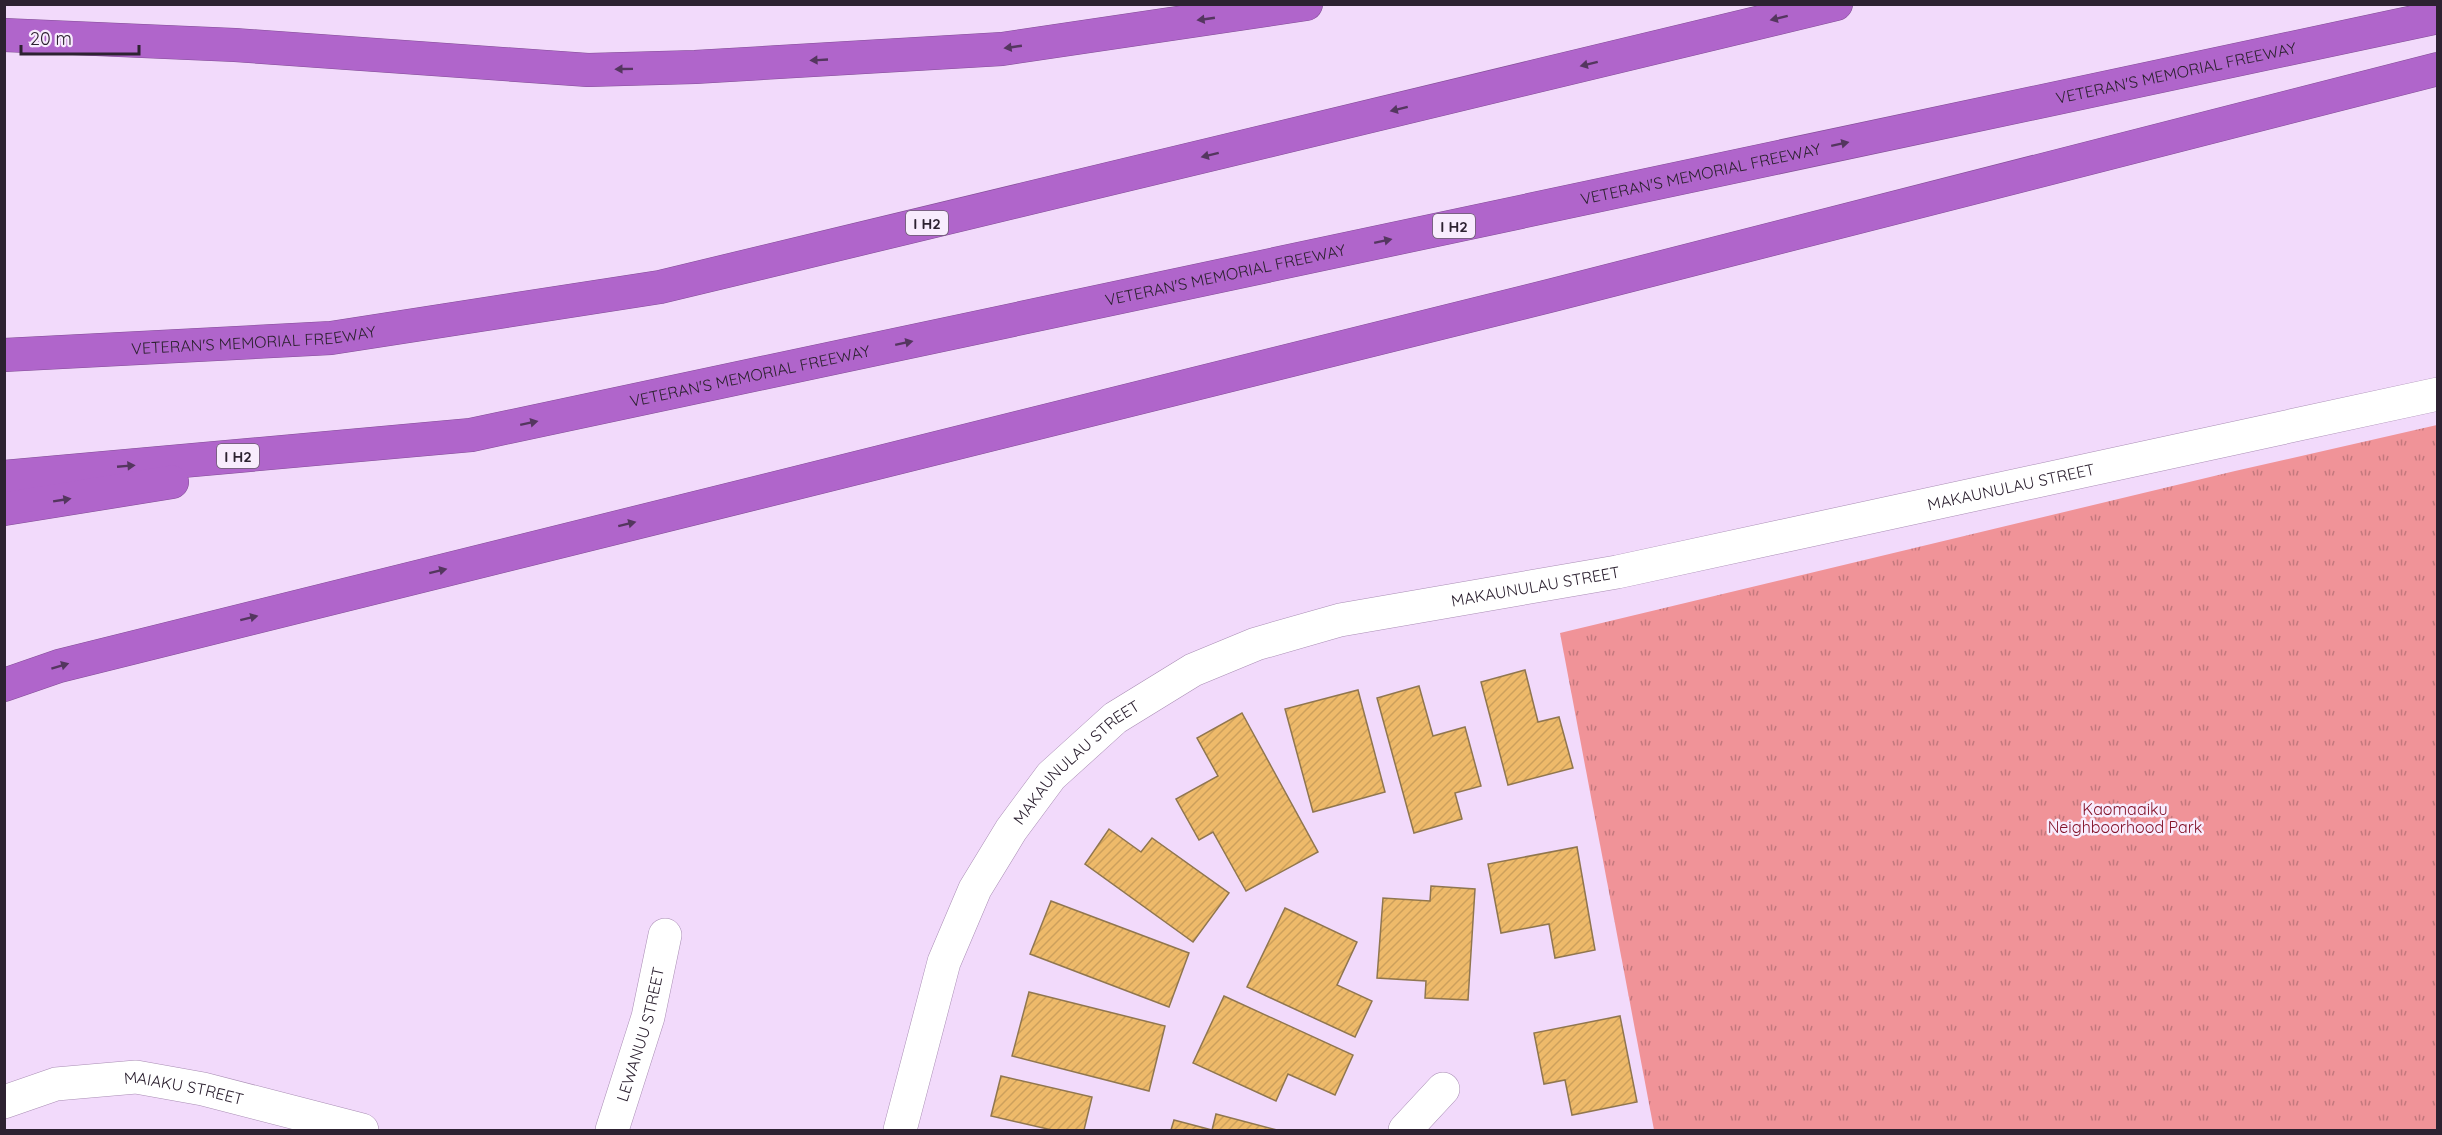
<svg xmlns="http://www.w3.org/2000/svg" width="2442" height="1135" viewBox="0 0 2442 1135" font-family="Quicksand,sans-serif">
  <defs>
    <pattern id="grass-tufts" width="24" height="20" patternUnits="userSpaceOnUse" patternTransform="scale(1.5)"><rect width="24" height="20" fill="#f09398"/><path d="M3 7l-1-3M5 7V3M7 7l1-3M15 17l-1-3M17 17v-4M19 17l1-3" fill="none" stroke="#c3787d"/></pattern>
    <pattern id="building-hatch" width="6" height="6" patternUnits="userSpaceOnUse" patternTransform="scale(1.5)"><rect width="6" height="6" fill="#eeba6a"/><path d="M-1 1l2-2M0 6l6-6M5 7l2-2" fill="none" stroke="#cca05c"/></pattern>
  </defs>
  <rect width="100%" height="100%" fill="#f2dafb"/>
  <polygon fill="url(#grass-tufts)" points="2437,425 2437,1130 1654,1130 1560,633 2235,471"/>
  <g fill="url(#building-hatch)" stroke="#90764f" stroke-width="1.5">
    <polygon points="1525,670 1538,722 1559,717 1573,768 1508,785 1481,682"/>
    <polygon points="1419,686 1433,736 1465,727 1481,786 1455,793 1462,819 1414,833 1377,698"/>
    <polygon points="1358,690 1385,792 1313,812 1285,709"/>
    <polygon points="1242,713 1318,852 1246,891 1213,832 1199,840 1176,799 1218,776 1197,738"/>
    <polygon points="1109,829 1141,852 1152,838 1229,893 1193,942 1085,864"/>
    <polygon points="1577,847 1595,950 1555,958 1549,924 1501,933 1488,864"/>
    <polygon points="1431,886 1475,889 1468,1000 1425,998 1426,981 1377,978 1383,898 1430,901"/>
    <polygon points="1051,901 1189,953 1169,1007 1030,954"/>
    <polygon points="1285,908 1357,942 1337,985 1372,1001 1355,1037 1247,987"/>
    <polygon points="1029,992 1165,1026 1149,1091 1012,1056"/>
    <polygon points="1224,996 1353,1055 1335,1095 1288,1074 1276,1101 1193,1063"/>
    <polygon points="1620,1016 1637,1102 1572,1115 1565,1080 1544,1084 1534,1033"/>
    <polygon points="1001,1076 1092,1097 1084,1130 1052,1130 991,1116"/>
    <polygon points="1216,1114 1277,1130 1212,1130"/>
    <polygon points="1174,1120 1212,1130 1171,1130"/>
  </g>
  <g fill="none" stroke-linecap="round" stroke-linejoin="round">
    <g stroke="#a98db4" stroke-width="34">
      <g id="minor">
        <path id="s1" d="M4 1102 56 1084 136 1077 203 1089 362 1130"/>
        <path id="s2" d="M612 1130 648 1017 665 935"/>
        <path id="s3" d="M900 1130 944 962 975 889 1011 830 1051 776 1115 718 1193 670 1256 644 1340 620 1617 572 2438 394"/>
        <polyline points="1405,1130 1443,1089"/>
      </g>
    </g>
    <g stroke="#824e95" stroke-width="34">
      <g id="highway">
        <polyline points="4,35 235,45 588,70 695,67 1002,49 1306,4"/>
        <path id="s4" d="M4 355 331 338 660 287 1836 4"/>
        <path id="s5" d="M4 477 471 435 2438 17"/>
        <polyline points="4,509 172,482"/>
        <polyline points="4,685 59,666 1553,295 2438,69"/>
      </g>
    </g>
    <use href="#minor" stroke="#fff" stroke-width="33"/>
    <use href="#highway" stroke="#b065cb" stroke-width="33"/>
  </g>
  <defs><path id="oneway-solid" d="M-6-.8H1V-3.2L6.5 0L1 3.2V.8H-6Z" transform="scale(1.5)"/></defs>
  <g fill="#54365f">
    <use href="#oneway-solid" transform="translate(1779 18) rotate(166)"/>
    <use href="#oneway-solid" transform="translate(1206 19) rotate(172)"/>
    <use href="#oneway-solid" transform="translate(1013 47) rotate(172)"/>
    <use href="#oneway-solid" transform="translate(819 60) rotate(177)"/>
    <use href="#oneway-solid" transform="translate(1589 64) rotate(166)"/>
    <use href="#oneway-solid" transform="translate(624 69) rotate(179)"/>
    <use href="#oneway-solid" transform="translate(1399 109) rotate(166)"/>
    <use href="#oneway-solid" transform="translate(1840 144) rotate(-12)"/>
    <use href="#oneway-solid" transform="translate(1210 155) rotate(166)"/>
    <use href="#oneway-solid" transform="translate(1383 241) rotate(-12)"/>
    <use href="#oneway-solid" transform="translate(904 343) rotate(-12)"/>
    <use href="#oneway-solid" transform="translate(529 423) rotate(-12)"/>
    <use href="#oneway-solid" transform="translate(126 466) rotate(-5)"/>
    <use href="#oneway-solid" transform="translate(62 500) rotate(-9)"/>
    <use href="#oneway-solid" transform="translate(627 524) rotate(-14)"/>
    <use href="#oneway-solid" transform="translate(438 571) rotate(-14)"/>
    <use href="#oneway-solid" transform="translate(249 618) rotate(-14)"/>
    <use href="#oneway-solid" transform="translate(60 666) rotate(-17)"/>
  </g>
  <g text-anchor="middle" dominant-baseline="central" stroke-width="5" stroke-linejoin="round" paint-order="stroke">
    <g fill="#f8ecfd" stroke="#6a5f6e" stroke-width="1.5">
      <rect x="906" y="211" width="42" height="24" rx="4.5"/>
      <rect x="1433" y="214" width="42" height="24" rx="4.5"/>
      <rect x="217" y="444" width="42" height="24" rx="4.5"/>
    </g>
    <g font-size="15" font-weight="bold" fill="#2d2231">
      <text x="927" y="223">I H2</text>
      <text x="1454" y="226">I H2</text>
      <text x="238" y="456">I H2</text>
    </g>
    <g font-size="16" fill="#2d2231" stroke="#f8ecfd">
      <text stroke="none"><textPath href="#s5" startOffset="2212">VETERAN'S MEMORIAL FREEWAY</textPath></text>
      <text stroke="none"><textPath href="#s5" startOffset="1726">VETERAN'S MEMORIAL FREEWAY</textPath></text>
      <text stroke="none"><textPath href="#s5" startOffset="1240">VETERAN'S MEMORIAL FREEWAY</textPath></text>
      <text stroke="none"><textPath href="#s4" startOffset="250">VETERAN'S MEMORIAL FREEWAY</textPath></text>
      <text stroke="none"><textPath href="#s5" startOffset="754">VETERAN'S MEMORIAL FREEWAY</textPath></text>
      <text stroke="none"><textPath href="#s3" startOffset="1407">MAKAUNULAU STREET</textPath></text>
      <text stroke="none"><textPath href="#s3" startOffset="921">MAKAUNULAU STREET</textPath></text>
      <text stroke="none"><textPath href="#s3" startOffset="417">MAKAUNULAU STREET</textPath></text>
      <text stroke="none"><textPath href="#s2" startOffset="100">LEWANUU STREET</textPath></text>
      <text stroke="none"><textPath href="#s1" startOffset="184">MAIAKU STREET</textPath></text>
    </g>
    <g font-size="16" fill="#83132a" stroke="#f8ecfd">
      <text x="2125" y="809">Kaomaaiku<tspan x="2125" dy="18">Neighboorhood Park</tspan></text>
    </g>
  </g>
  <rect width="2442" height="1135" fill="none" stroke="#2d2231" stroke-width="12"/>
  <path d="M21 45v9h118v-9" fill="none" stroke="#2d2231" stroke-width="3"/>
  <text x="30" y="45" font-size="18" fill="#2d2231" stroke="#f8ecfd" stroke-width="4.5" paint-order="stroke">20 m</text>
</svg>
